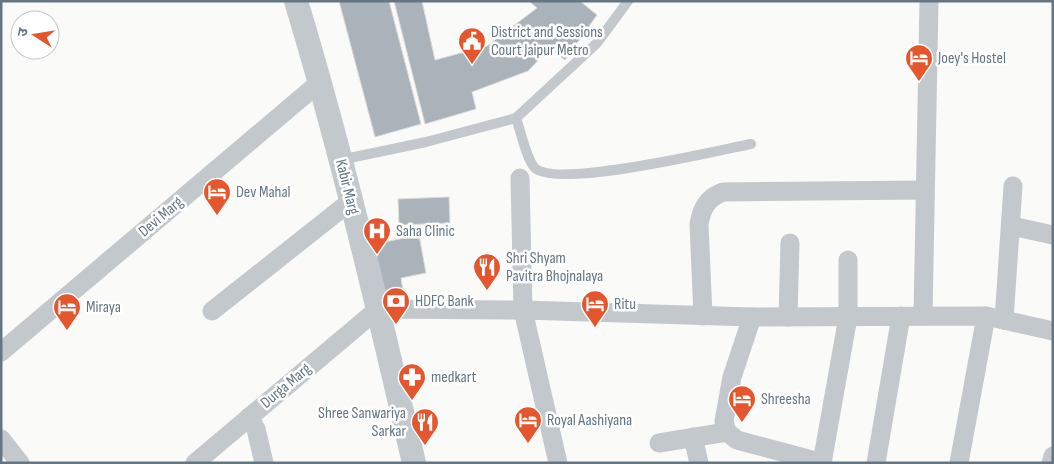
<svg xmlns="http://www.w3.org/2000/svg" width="1054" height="464" viewBox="0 0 1054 464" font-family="'Sofia Sans Condensed','Noto Sans Devanagari',sans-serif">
  <rect width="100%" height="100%" fill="#fafaf8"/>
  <g fill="#aab3b9" stroke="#dcdcda">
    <polygon points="339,1 389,1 421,124 375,137"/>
    <polygon points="394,1 422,1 435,60 487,46 537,8 529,1 580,1 597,15 565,60 550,48 528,71 472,92 476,109 425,124"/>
    <polygon points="449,197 450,223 399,225 398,199"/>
    <polygon points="419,235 426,273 401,278 403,291 380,296 370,245"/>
  </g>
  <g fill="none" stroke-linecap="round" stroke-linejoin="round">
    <g stroke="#c3c8cc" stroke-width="10">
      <path d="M516 118C520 129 527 161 535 168 557 189 716 151 751 144"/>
      <polyline points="340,160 426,142 516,118 597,43 628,1"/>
    </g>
    <g stroke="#c3c8cc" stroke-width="19">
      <polyline points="520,178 523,310 558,463"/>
      <polyline points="1011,226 1053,235"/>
      <polyline points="212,311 351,201"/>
      <path d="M703 316 699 224C702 208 707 198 723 192L924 190"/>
      <polyline points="923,316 929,1"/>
      <polyline points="752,317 732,377 724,421 727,432 737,440 823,463"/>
      <polyline points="788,317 790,243"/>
      <polyline points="1004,320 1013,186"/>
      <polyline points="1,352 320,82"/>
      <polyline points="249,417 256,429 264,463"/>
      <polyline points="693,437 699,463"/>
      <polyline points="1,439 20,463"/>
      <polyline points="659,443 727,432"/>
      <polyline points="195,463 378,309 523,310 752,317 986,316 1053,331"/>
      <polyline points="822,463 848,317 848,260"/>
      <polyline points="876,463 901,316"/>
      <polyline points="959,463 986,316"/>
      <polyline points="1051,463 1053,456"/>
    </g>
    <path stroke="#c3c8cc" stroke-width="24" d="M296 1C342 153 378 308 414 463"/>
  </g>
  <defs>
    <g id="civic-pin" transform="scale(1.4375)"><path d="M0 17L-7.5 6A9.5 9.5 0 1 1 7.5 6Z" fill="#e4572e" stroke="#fff"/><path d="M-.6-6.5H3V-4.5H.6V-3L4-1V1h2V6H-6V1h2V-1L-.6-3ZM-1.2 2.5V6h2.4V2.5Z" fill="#fff"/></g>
    <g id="hotel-pin" transform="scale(1.4375)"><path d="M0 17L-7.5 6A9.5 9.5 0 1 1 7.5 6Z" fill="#e4572e" stroke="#fff"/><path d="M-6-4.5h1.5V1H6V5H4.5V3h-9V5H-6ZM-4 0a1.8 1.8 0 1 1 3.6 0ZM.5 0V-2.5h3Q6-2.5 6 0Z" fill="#fff"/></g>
    <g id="hospital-pin" transform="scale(1.4375)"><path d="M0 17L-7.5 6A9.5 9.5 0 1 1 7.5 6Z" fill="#e4572e" stroke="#fff"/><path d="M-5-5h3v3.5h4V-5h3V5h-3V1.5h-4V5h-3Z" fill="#fff"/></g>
    <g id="restaurant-pin" transform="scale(1.4375)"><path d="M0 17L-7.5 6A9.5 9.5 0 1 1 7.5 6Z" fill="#e4572e" stroke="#fff"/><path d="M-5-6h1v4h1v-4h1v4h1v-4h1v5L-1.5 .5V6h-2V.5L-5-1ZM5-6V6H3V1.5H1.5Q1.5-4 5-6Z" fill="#fff"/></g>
    <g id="bank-pin" transform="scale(1.4375)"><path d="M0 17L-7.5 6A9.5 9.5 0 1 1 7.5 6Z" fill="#e4572e" stroke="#fff"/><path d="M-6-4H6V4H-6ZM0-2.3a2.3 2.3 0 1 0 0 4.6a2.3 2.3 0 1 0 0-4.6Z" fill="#fff"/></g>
    <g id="pharmacy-pin" transform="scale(1.4375)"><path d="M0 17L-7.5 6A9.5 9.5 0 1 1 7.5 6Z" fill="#e4572e" stroke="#fff"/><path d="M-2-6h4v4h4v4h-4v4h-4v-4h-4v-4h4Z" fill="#fff"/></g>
  </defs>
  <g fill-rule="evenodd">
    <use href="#civic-pin" x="472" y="41"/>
    <use href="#hotel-pin" x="919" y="58"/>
    <use href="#hotel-pin" x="217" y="192"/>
    <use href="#hospital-pin" x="377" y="231"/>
    <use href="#restaurant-pin" x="487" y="267"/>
    <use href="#bank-pin" x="396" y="301"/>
    <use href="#hotel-pin" x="595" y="304"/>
    <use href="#hotel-pin" x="67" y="307"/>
    <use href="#pharmacy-pin" x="412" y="377"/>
    <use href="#hotel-pin" x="742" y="399"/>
    <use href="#hotel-pin" x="528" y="420"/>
    <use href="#restaurant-pin" x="425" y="422"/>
  </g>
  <g text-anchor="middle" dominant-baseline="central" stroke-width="5" stroke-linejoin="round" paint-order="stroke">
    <g font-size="16" fill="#657683" stroke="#fff" text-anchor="start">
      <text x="491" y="32">District and Sessions<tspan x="491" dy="18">Court Jaipur Metro</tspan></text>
      <text x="938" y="58">Joey's Hostel</text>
      <text x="236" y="192">Dev Mahal</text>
      <text x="396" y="231">Saha Clinic</text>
      <text x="506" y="258">Shri Shyam<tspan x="506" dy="18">Pavitra Bhojnalaya</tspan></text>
      <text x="415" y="301">HDFC Bank</text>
      <text x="614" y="304">Ritu</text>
      <text x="86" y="307">Miraya</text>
      <text x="431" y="377">medkart</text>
      <text x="761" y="399">Shreesha</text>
      <text x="406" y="413" text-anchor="end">Shree Sanwariya<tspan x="406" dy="18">Sarkar</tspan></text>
      <text x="547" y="420">Royal Aashiyana</text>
    </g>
    <g font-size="16" fill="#657683" stroke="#fff">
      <text transform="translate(347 187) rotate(76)">Kabir Marg</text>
      <text transform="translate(161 217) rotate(-40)">Devi Marg</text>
      <text transform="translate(286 386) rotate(-40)">Durga Marg</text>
    </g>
  </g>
  <rect width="1054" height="464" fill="none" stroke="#657683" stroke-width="5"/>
  <g transform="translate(35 35) rotate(282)"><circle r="24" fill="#ffffff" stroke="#c1c8cd"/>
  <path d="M0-4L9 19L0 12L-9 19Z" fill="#e4572e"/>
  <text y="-8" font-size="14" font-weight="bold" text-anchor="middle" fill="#657683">उ</text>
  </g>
</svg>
